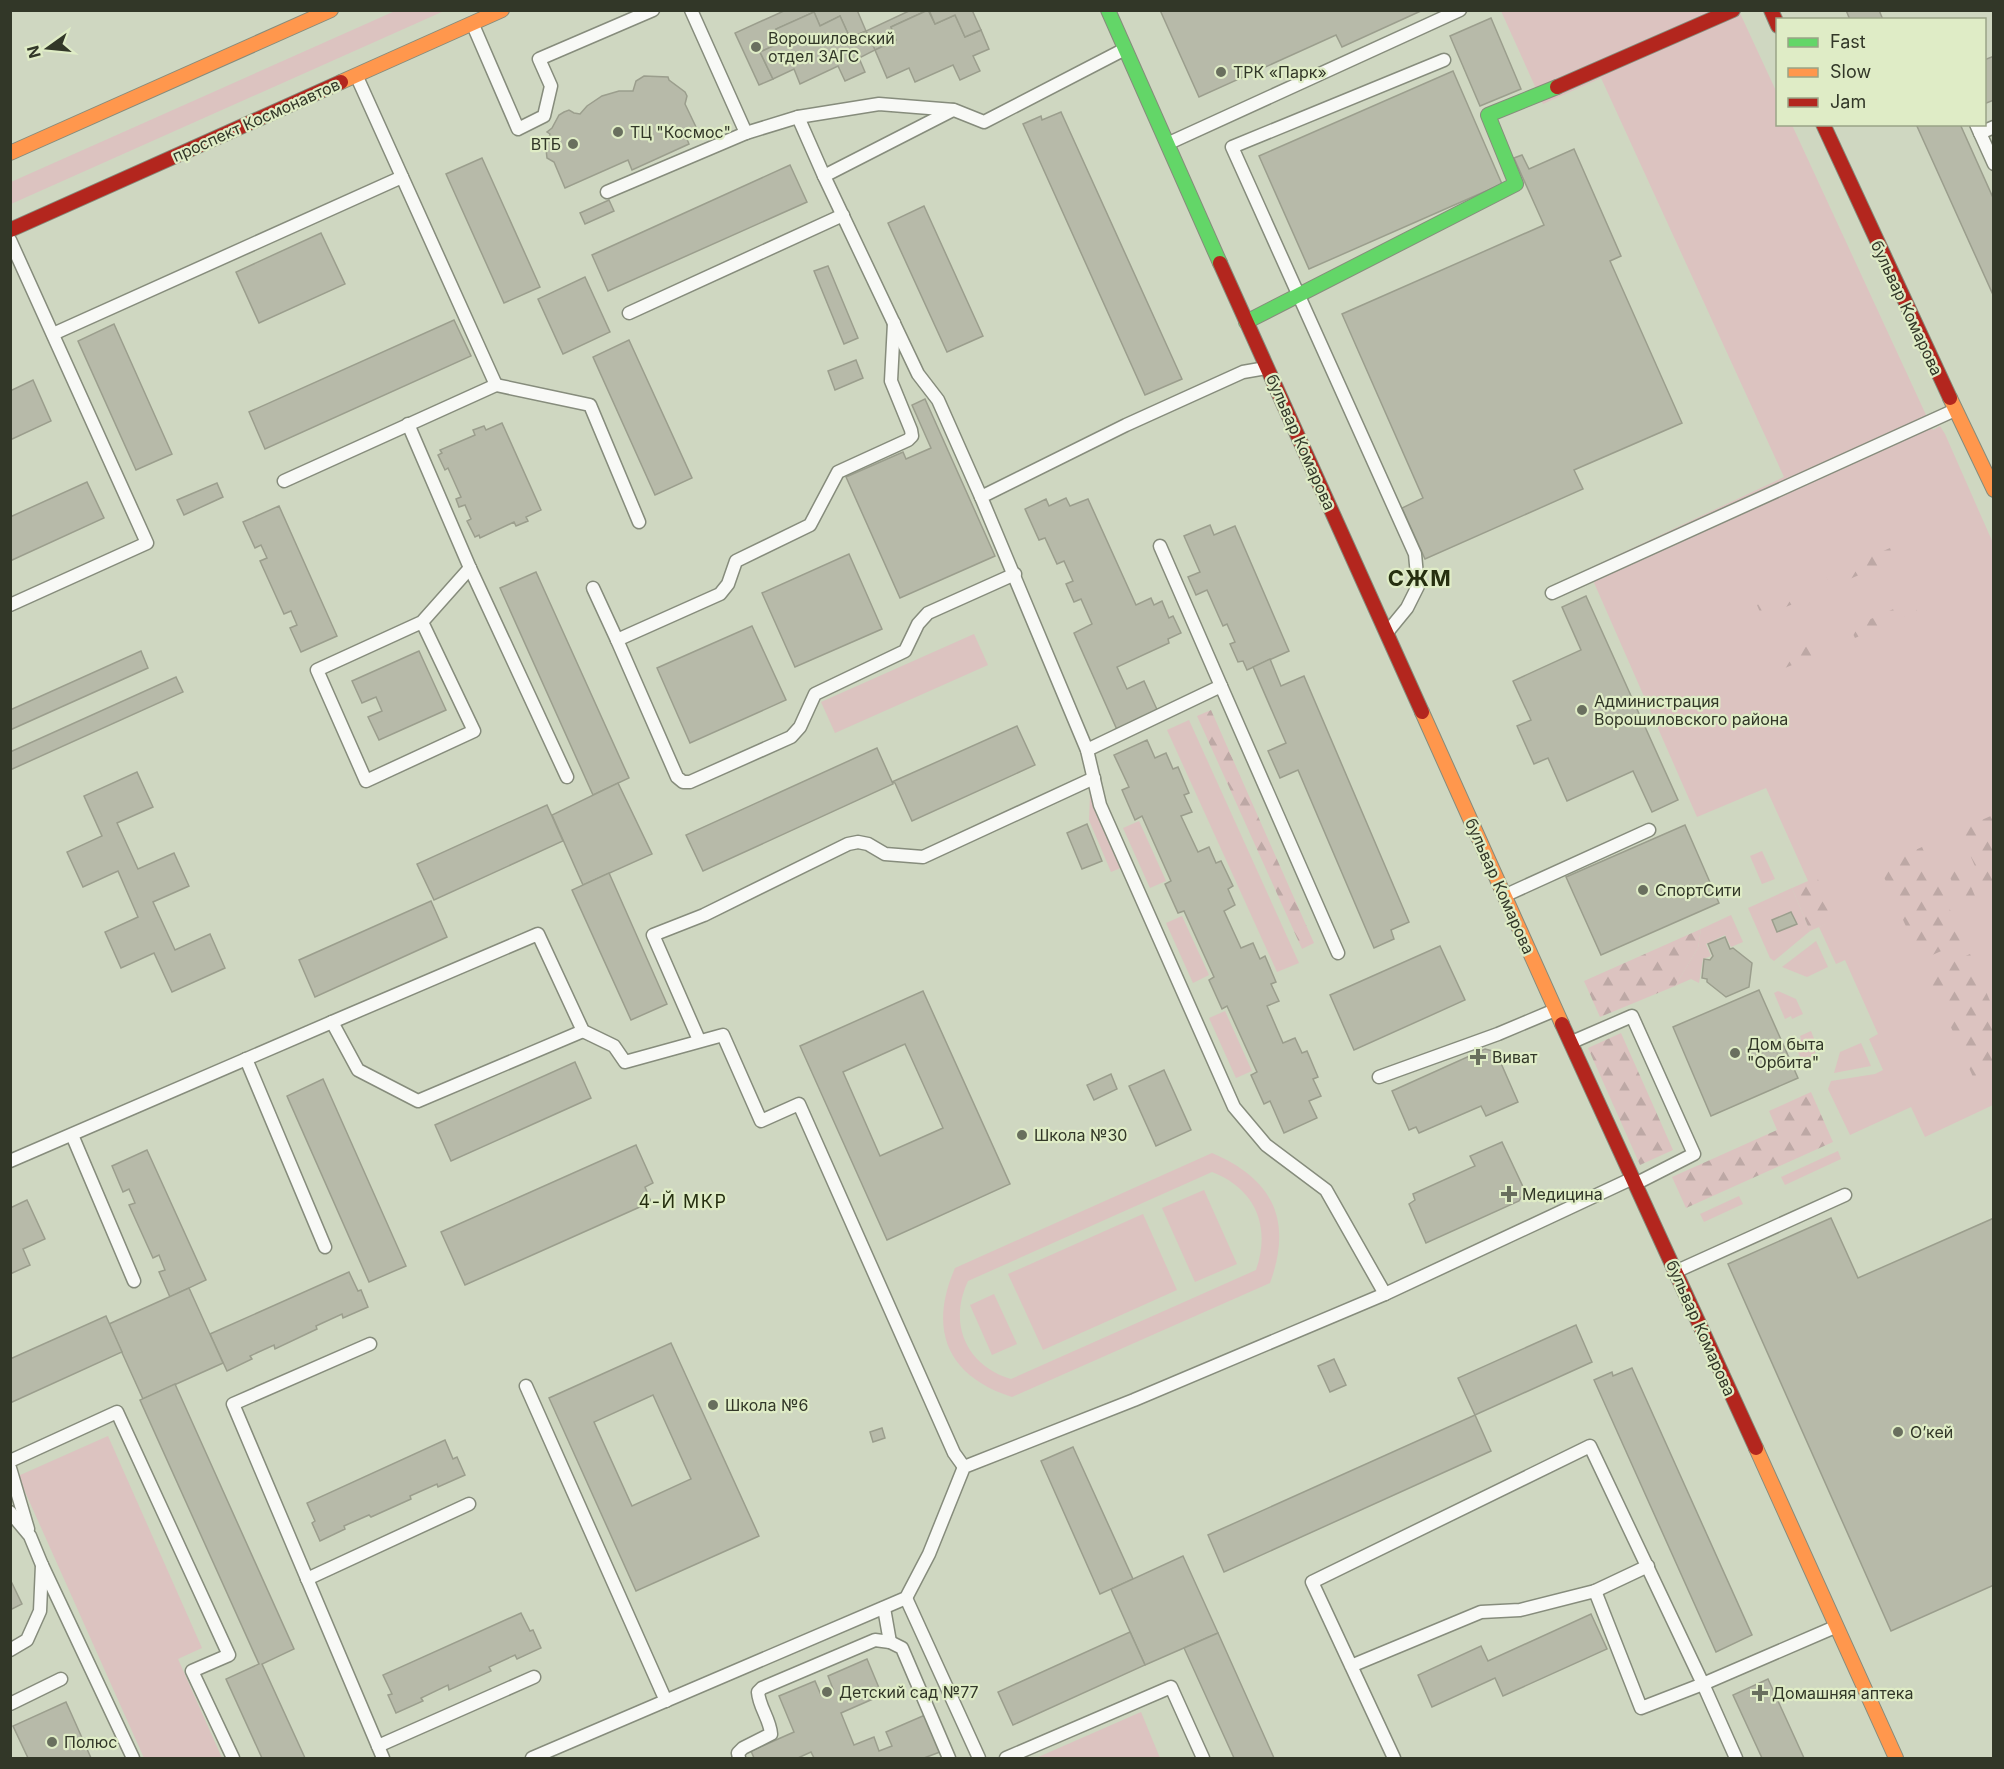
<svg xmlns="http://www.w3.org/2000/svg" width="2004" height="1769" viewBox="0 0 2004 1769" font-family="Inter,sans-serif">
  <defs>
    <pattern id="forest-firs" width="22" height="20" patternUnits="userSpaceOnUse" patternTransform="scale(1.5)"><rect width="22" height="20" fill="#dcc3c0"/><path d="M5 1l3.5 6h-7zM16 11l3.5 6h-7z" fill="#bda8a5"/></pattern>
  </defs>
  <rect width="100%" height="100%" fill="#cfd7c1"/>
  <g fill="#dcc3c0" fill-rule="evenodd">
    <polygon points="395,11 444,11 11,204 11,182"/>
    <polygon points="1501,11 1739,11 1777,93 1778,124 1792,125 1933,430 1940,426 1945,434 1993,543 1993,1105 1925,1137 1911,1107 1850,1135 1828,1089 1831,1081 1875,1074 1883,1070 1869,1039 1878,1034 1845,960 1836,964 1819,927 1827,923 1766,788 1697,817 1588,569 1784,477 1601,78 1543,104"/>
    <polygon points="974,634 988,665 835,733 821,702"/>
    <polygon points="1189,720 1299,963 1277,972 1167,730"/>
    <polygon points="1090,794 1123,867 1111,872 1089,820"/>
    <polygon points="1139,821 1166,881 1150,888 1123,828"/>
    <polygon points="1762,851 1775,879 1762,884 1750,856"/>
    <polygon points="1792,888 1810,931 1774,961 1770,958 1748,908"/>
    <polygon points="1731,915 1743,942 1731,947 1725,935 1706,944 1711,956 1703,959 1699,983 1691,979 1675,986 1698,948 1701,929"/>
    <polygon points="1182,916 1209,975 1193,983 1166,923"/>
    <polygon points="1816,941 1828,967 1807,977 1782,967"/>
    <polygon points="1778,991 1796,999 1803,1014 1792,1019 1791,1016 1785,1019 1774,993"/>
    <polygon points="1225,1011 1252,1071 1236,1078 1209,1018"/>
    <polygon points="1811,1031 1817,1046 1812,1064 1804,1067 1794,1042 1801,1039 1800,1036"/>
    <polygon points="1861,1043 1871,1066 1834,1073 1840,1052"/>
    <polygon points="1838,1151 1841,1159 1785,1185 1781,1177"/>
    <path d="M1212 1153C1273 1179 1293 1220 1270 1283L1012 1397C947 1376 928 1330 955 1268ZM1212 1172C1256 1189 1271 1227 1256 1270L1011 1379C966 1365 948 1324 968 1281Z"/>
    <polygon points="1204,1190 1237,1264 1195,1282 1162,1208"/>
    <polygon points="1739,1196 1743,1204 1704,1222 1700,1214"/>
    <polygon points="1143,1214 1177,1290 1043,1350 1008,1274"/>
    <polygon points="994,1294 1017,1344 992,1355 970,1305"/>
    <polygon points="108,1436 202,1648 178,1659 222,1758 144,1758 18,1476"/>
    <polygon points="1141,1712 1160,1758 1036,1758"/>
  </g>
  <g fill="url(#forest-firs)">
    <polygon points="1890,548 1894,560 1831,587 1826,576"/>
    <polygon points="1788,592 1793,604 1762,617 1757,605"/>
    <polygon points="1912,601 1917,611 1855,638 1850,628"/>
    <polygon points="1812,644 1816,655 1785,668 1780,658"/>
    <polygon points="1211,710 1314,943 1302,949 1197,716"/>
    <polygon points="1993,815 1993,907 1959,830"/>
    <polygon points="1922,847 1964,941 1921,960 1879,866"/>
    <polygon points="1962,865 1975,896 1961,902 1947,871"/>
    <polygon points="1817,877 1835,920 1810,931 1792,888"/>
    <polygon points="1701,929 1698,948 1675,986 1600,1017 1584,981"/>
    <polygon points="1970,954 1993,1008 1993,1068 1973,1077 1927,973"/>
    <polygon points="1621,1033 1673,1150 1640,1165 1588,1048"/>
    <polygon points="1811,1092 1833,1142 1686,1208 1672,1177 1777,1130 1769,1111"/>
  </g>
  <g fill="#b7baa9" stroke="#9b9e8d" stroke-width="1.5" fill-rule="evenodd">
    <polygon points="786,10 857,10 866,31 850,38 840,16 820,26 814,12 776,29 782,42 760,52 773,79 759,85 735,33"/>
    <polygon points="911,10 928,10 891,27 896,40 875,50 866,31"/>
    <polygon points="928,10 935,24 955,15 965,37 981,30 989,49 973,56 980,71 960,80 953,65 915,82 909,68 887,78 875,50 896,40 891,27"/>
    <polygon points="929,10 972,10 981,30 965,37 955,15 935,24"/>
    <polygon points="1160,10 1423,10 1342,47 1336,35 1199,97"/>
    <polygon points="1846,10 1879,10 1883,20 1850,20"/>
    <polygon points="814,12 820,26 840,16 850,38 866,31 875,50 859,58 865,72 845,81 838,66 800,84 794,69 773,79 760,52 782,42 776,29"/>
    <polygon points="1491,18 1521,89 1480,106 1450,36"/>
    <polygon points="1994,56 1994,100 1984,104 1984,60"/>
    <polygon points="1453,71 1502,184 1309,269 1259,156"/>
    <polygon points="644,76 668,77 669,80 685,92 687,96 685,104 697,129 685,134 689,144 632,170 628,160 565,188 554,162 547,158 546,149 550,134 547,132 552,128 559,115 564,112 569,110 574,113 580,114 587,106 602,96 619,91 633,91 636,81"/>
    <polygon points="1061,112 1182,379 1145,395 1023,124 1041,116 1042,120"/>
    <polygon points="1916,124 1960,124 1994,200 1994,297"/>
    <polygon points="1574,149 1621,256 1610,261 1682,423 1574,470 1583,489 1425,559 1402,508 1423,498 1342,314 1544,225 1514,158 1522,155 1529,169"/>
    <polygon points="482,158 540,287 504,303 446,174"/>
    <polygon points="790,165 807,202 608,291 592,255"/>
    <polygon points="609,200 614,211 585,224 580,213"/>
    <polygon points="924,206 983,336 947,352 888,223"/>
    <polygon points="321,233 345,284 259,323 236,272"/>
    <polygon points="828,266 858,338 844,344 814,271"/>
    <polygon points="585,277 610,332 563,354 538,299"/>
    <polygon points="454,320 471,356 265,449 249,412"/>
    <polygon points="114,324 172,454 136,470 78,341"/>
    <polygon points="629,340 692,478 655,495 593,357"/>
    <polygon points="856,360 863,378 835,390 828,371"/>
    <polygon points="33,380 51,421 10,440 10,391"/>
    <polygon points="925,399 995,556 900,598 846,477 903,452 906,459 931,448 912,405"/>
    <polygon points="502,423 541,510 526,517 528,521 516,526 514,522 480,538 479,535 475,537 467,521 471,519 465,505 459,507 456,499 461,497 448,468 445,470 438,455 442,453 440,450 475,435 473,430 484,426 486,430"/>
    <polygon points="87,482 104,518 10,561 10,517"/>
    <polygon points="217,483 223,497 184,515 177,500"/>
    <polygon points="1066,498 1070,506 1088,499 1136,605 1151,598 1154,605 1162,601 1169,618 1173,616 1181,633 1168,639 1169,643 1117,667 1127,689 1144,681 1159,714 1118,732 1074,633 1092,624 1081,599 1074,602 1066,584 1073,581 1064,561 1057,564 1045,538 1039,540 1025,509 1046,499 1049,506"/>
    <polygon points="279,506 337,636 301,652 290,628 297,625 291,611 284,614 260,561 267,558 261,545 255,548 243,522"/>
    <polygon points="1210,525 1214,535 1235,526 1289,651 1247,670 1243,661 1238,662 1230,644 1235,642 1227,624 1223,626 1207,590 1196,595 1188,577 1200,572 1184,536"/>
    <polygon points="849,554 882,629 795,667 762,593"/>
    <polygon points="536,572 629,778 593,795 500,588"/>
    <polygon points="1586,596 1678,800 1652,812 1633,771 1567,801 1548,758 1534,764 1517,726 1531,720 1513,681 1581,650 1562,607"/>
    <polygon points="752,626 786,700 690,743 657,668"/>
    <polygon points="141,651 148,668 10,730 10,710"/>
    <polygon points="419,651 446,710 379,740 368,717 382,711 376,697 362,703 352,681"/>
    <polygon points="1270,659 1281,686 1304,676 1409,922 1391,930 1394,939 1374,948 1298,770 1280,778 1268,751 1286,743 1253,667"/>
    <polygon points="176,677 183,692 10,770 10,752"/>
    <polygon points="1017,726 1035,765 912,821 895,783 892,782"/>
    <polygon points="1147,740 1155,758 1166,753 1173,769 1178,767 1189,793 1184,795 1192,812 1181,816 1198,852 1209,847 1216,863 1221,861 1233,886 1228,889 1235,905 1224,911 1241,948 1253,943 1260,959 1265,956 1276,982 1271,984 1279,1001 1267,1006 1283,1043 1295,1038 1302,1053 1307,1051 1318,1077 1313,1079 1321,1096 1309,1101 1317,1118 1284,1133 1270,1101 1264,1104 1251,1075 1257,1072 1227,1006 1222,1009 1209,980 1214,977 1184,911 1178,913 1165,884 1171,881 1142,816 1135,820 1122,790 1129,787 1114,755"/>
    <polygon points="877,748 893,784 703,871 686,835"/>
    <polygon points="137,772 153,807 117,823 138,869 174,853 189,886 153,902 175,950 210,934 225,968 172,992 154,953 121,968 105,932 138,917 118,871 83,887 67,852 102,836 84,796"/>
    <polygon points="618,783 652,854 583,885 552,815"/>
    <polygon points="547,805 563,841 434,900 417,864"/>
    <polygon points="1087,824 1102,861 1082,869 1067,833"/>
    <polygon points="1685,825 1719,903 1601,955 1566,877"/>
    <polygon points="609,873 667,1004 631,1020 572,890"/>
    <polygon points="431,901 447,937 315,997 299,960"/>
    <polygon points="1791,912 1797,924 1777,932 1772,920"/>
    <polygon points="1725,937 1730,949 1733,948 1752,963 1749,987 1726,997 1707,982 1707,979 1702,978 1704,959 1710,960 1713,956 1708,944"/>
    <polygon points="1440,946 1465,1000 1354,1050 1330,995"/>
    <polygon points="1759,990 1798,1078 1711,1116 1673,1027"/>
    <path d="M923 991 1010 1184 887 1240 800 1046ZM905 1044 943 1128 880 1156 843 1072Z"/>
    <polygon points="1485,1049 1496,1052 1518,1102 1486,1116 1481,1106 1419,1133 1416,1127 1409,1130 1392,1091"/>
    <polygon points="575,1062 591,1098 451,1161 435,1125"/>
    <polygon points="1164,1070 1191,1130 1156,1146 1129,1086"/>
    <polygon points="1111,1074 1117,1089 1094,1100 1087,1085"/>
    <polygon points="323,1079 406,1266 369,1282 287,1096"/>
    <polygon points="1502,1142 1525,1191 1519,1201 1426,1243 1409,1204 1415,1200 1413,1194 1475,1166 1470,1156"/>
    <polygon points="636,1145 653,1183 645,1187 651,1202 465,1285 441,1232"/>
    <polygon points="147,1150 206,1280 170,1297 159,1272 165,1270 159,1255 153,1258 129,1205 135,1203 129,1189 123,1192 112,1166"/>
    <polygon points="27,1200 45,1239 23,1249 30,1265 10,1274 10,1208"/>
    <polygon points="1831,1218 1858,1278 1994,1218 1994,1585 1891,1631 1728,1264"/>
    <polygon points="349,1272 358,1291 361,1290 368,1307 343,1318 342,1314 316,1326 317,1329 275,1349 274,1345 250,1356 252,1359 227,1371 210,1334"/>
    <polygon points="189,1288 223,1363 143,1399 109,1324"/>
    <polygon points="106,1316 122,1352 10,1403 10,1359"/>
    <polygon points="1576,1325 1592,1362 1475,1415 1458,1378"/>
    <path d="M671 1343 759 1536 636 1591 549 1398ZM653 1395 691 1479 632 1506 594 1422Z"/>
    <polygon points="1334,1359 1346,1385 1330,1392 1318,1366"/>
    <polygon points="1632,1368 1752,1635 1716,1652 1594,1380 1612,1372 1613,1376"/>
    <polygon points="175,1384 294,1649 262,1664 305,1758 262,1758 226,1679 259,1664 140,1400"/>
    <polygon points="1475,1415 1491,1451 1224,1572 1208,1535"/>
    <polygon points="882,1428 885,1438 873,1442 870,1432"/>
    <polygon points="445,1440 453,1459 457,1457 465,1475 438,1487 437,1484 410,1496 411,1499 371,1517 369,1515 344,1526 345,1529 320,1541 312,1523 315,1521 307,1503"/>
    <polygon points="1073,1447 1133,1579 1100,1594 1041,1461"/>
    <polygon points="1183,1556 1218,1633 1145,1665 1111,1589"/>
    <polygon points="10,1579 22,1604 10,1610"/>
    <polygon points="521,1613 530,1631 533,1630 541,1648 517,1659 515,1655 489,1667 491,1671 449,1690 448,1685 421,1698 423,1701 396,1713 388,1695 392,1694 383,1675"/>
    <polygon points="1591,1614 1607,1649 1503,1696 1495,1678 1432,1707 1418,1675 1481,1646 1488,1661"/>
    <polygon points="1130,1632 1145,1665 1013,1725 998,1692"/>
    <polygon points="1218,1633 1274,1758 1234,1758 1184,1648"/>
    <polygon points="867,1659 882,1695 841,1713 854,1745 874,1737 879,1751 892,1746 886,1732 925,1715 940,1752 924,1758 814,1758 811,1752 798,1758 754,1758 751,1751 794,1732 779,1696 815,1681 821,1695 833,1689 828,1676"/>
    <polygon points="1768,1679 1804,1758 1762,1758 1733,1695"/>
    <polygon points="66,1702 91,1758 28,1758 13,1726"/>
  </g>
  <g fill="none" stroke-linecap="round" stroke-linejoin="round">
    <g stroke="#868c7c" stroke-width="15">
      <g id="lane">
        <polyline points="691,10 746,133 798,117 879,104 954,110 984,122 1125,49"/>
        <polyline points="473,25 518,129 544,116 551,86 539,59 653,10"/>
        <polyline points="953,110 824,176 918,374 938,400 981,497"/>
        <polyline points="798,117 824,176"/>
        <polyline points="1976,124 1980,133 1994,127"/>
        <polyline points="1980,133 1994,164"/>
        <polyline points="1169,143 1460,10"/>
        <polyline points="607,192 746,133"/>
        <polyline points="10,240 147,543 10,605"/>
        <polyline points="629,313 843,215"/>
        <polyline points="894,323 891,381 911,430 912,436 908,440 838,472 810,525 736,561 728,584 720,594 617,640 677,777 683,782 690,782 791,737 800,727 815,694 905,651 918,624 928,613 1015,574"/>
        <polyline points="53,334 402,177"/>
        <polyline points="1266,368 1243,372 1126,425 981,497 1087,750 1100,805 1234,1107 1266,1145 1326,1190 1385,1294"/>
        <polyline points="496,385 590,405 639,522"/>
        <polyline points="408,424 470,568 567,777"/>
        <polyline points="284,481 496,385 357,77"/>
        <polyline points="593,588 617,640"/>
        <polyline points="1552,593 1955,410"/>
        <polyline points="422,622 474,731 366,781 317,670 422,622 470,568"/>
        <polyline points="1389,630 1407,608 1418,586 1415,554 1232,147 1444,60"/>
        <polyline points="1221,686 1338,953"/>
        <polyline points="1087,750 1221,686 1160,546"/>
        <polyline points="1506,895 1649,830"/>
        <polyline points="332,1022 538,934 583,1031 614,1046 625,1062 723,1035 761,1121 799,1104 954,1453 964,1467"/>
        <polyline points="699,1040 653,935 704,915 848,844 858,842 868,844 885,854 923,857 1094,778"/>
        <polyline points="1572,1042 1632,1016 1694,1154 1635,1184"/>
        <polyline points="246,1059 325,1247"/>
        <polyline points="1379,1077 1498,1034 1555,1010"/>
        <polyline points="72,1135 134,1281"/>
        <polyline points="10,1161 332,1022 358,1070 418,1101 583,1031"/>
        <polyline points="1677,1271 1845,1195"/>
        <polyline points="370,1344 233,1404 383,1758"/>
        <polyline points="526,1386 666,1701"/>
        <polyline points="10,1461 117,1412 229,1655 192,1671 233,1758"/>
        <polyline points="10,1468 28,1529"/>
        <polyline points="10,1512 30,1536 42,1565 40,1611 27,1640 10,1650"/>
        <polyline points="42,1565 133,1758"/>
        <polyline points="307,1579 469,1504"/>
        <polyline points="1595,1591 1648,1566"/>
        <polyline points="906,1598 979,1758"/>
        <polyline points="884,1608 890,1642"/>
        <polyline points="1351,1666 1481,1612 1520,1610 1595,1591 1641,1708 1703,1684 1590,1446 1312,1582 1394,1758"/>
        <polyline points="10,1704 61,1679"/>
        <polyline points="378,1746 534,1677"/>
        <polyline points="532,1758 906,1598 929,1554 964,1467 1134,1400 1385,1294 1631,1179"/>
        <path d="M739 1758 738 1753 743 1748 771 1734C770 1719 759 1707 758 1692L762 1688 875 1640 890 1642 902 1648 949 1758"/>
        <polyline points="1006,1758 1171,1687 1203,1758"/>
        <polyline points="1736,1758 1703,1684 1835,1627"/>
      </g>
    </g>
    <g stroke="#868c7c" stroke-width="16">
      <g id="fast">
        <polyline points="1108,10 1220,263"/>
        <polyline points="1246,322 1516,184 1488,115 1557,87"/>
      </g>
    </g>
    <g stroke="#868c7c" stroke-width="16">
      <g id="slow">
        <polyline points="341,82 502,10"/>
        <polyline points="10,153 331,10"/>
        <polyline points="1950,398 1994,490"/>
        <polyline points="1422,712 1562,1024"/>
        <polyline points="1756,1448 1896,1758"/>
      </g>
    </g>
    <g stroke="#868c7c" stroke-width="16">
      <g id="jam">
        <polyline points="1771,10 1778,26"/>
        <polyline points="1557,87 1733,10"/>
        <polyline points="1823,124 1950,398"/>
        <polyline points="10,230 341,82"/>
        <polyline points="1220,263 1422,712"/>
        <polyline points="1562,1024 1756,1448"/>
      </g>
    </g>
    <use href="#lane" stroke="#f8f9f6" stroke-width="12"/>
    <use href="#fast" stroke="#63d668" stroke-width="14"/>
    <use href="#slow" stroke="#ff974d" stroke-width="14"/>
    <use href="#jam" stroke="#b3261e" stroke-width="14"/>
  </g>
  <g fill="#696f5e" stroke="#dfecc6" stroke-width="2">
    <circle cx="756" cy="47" r="6"/>
    <circle cx="1221" cy="72" r="6"/>
    <circle cx="618" cy="132" r="6"/>
    <circle cx="573" cy="144" r="6"/>
    <circle cx="1582" cy="710" r="6"/>
    <circle cx="1643" cy="890" r="6"/>
    <circle cx="1735" cy="1053" r="6"/>
    <path d="M1475 1048h6v6h6v6h-6v6h-6v-6h-6v-6h6z"/>
    <circle cx="1022" cy="1135" r="6"/>
    <path d="M1506 1185h6v6h6v6h-6v6h-6v-6h-6v-6h6z"/>
    <circle cx="713" cy="1405" r="6"/>
    <circle cx="1898" cy="1432" r="6"/>
    <circle cx="827" cy="1692" r="6"/>
    <path d="M1757 1684h6v6h6v6h-6v6h-6v-6h-6v-6h6z"/>
    <circle cx="52" cy="1742" r="6"/>
  </g>
  <g text-anchor="middle" dominant-baseline="central" stroke-width="4.5" stroke-linejoin="round" paint-order="stroke">
    <g font-size="16" fill="#323728" stroke="#dfecc6" text-anchor="start">
      <text x="768" y="38">Ворошиловский<tspan x="768" dy="18">отдел ЗАГС</tspan></text>
      <text x="1233" y="72">ТРК «Парк»</text>
      <text x="630" y="132">ТЦ "Космос"</text>
      <text x="561" y="144" text-anchor="end">ВТБ</text>
      <text x="1594" y="701">Администрация<tspan x="1594" dy="18">Ворошиловского района</tspan></text>
      <text x="1655" y="890">СпортСити</text>
      <text x="1747" y="1044">Дом быта<tspan x="1747" dy="18">"Орбита"</tspan></text>
      <text x="1492" y="1057">Виват</text>
      <text x="1034" y="1135">Школа №30</text>
      <text x="1522" y="1194">Медицина</text>
      <text x="725" y="1405">Школа №6</text>
      <text x="1910" y="1432">О’кей</text>
      <text x="839" y="1692">Детский сад №77</text>
      <text x="1772" y="1693">Домашняя аптека</text>
      <text x="64" y="1742">Полюс</text>
    </g>
    <g font-size="16" fill="#323728" stroke="#dfecc6">
      <text transform="translate(256 120) rotate(-24)">проспект Космонавтов</text>
      <text transform="translate(1907 308) rotate(65)">бульвар Комарова</text>
      <text transform="translate(1301 442) rotate(66)">бульвар Комарова</text>
      <text transform="translate(1500 886) rotate(66)">бульвар Комарова</text>
      <text transform="translate(1701 1328) rotate(66)">бульвар Комарова</text>
    </g>
    <g font-size="18" letter-spacing="1.5" fill="#262f10" stroke="#dfecc6">
      <text x="683" y="1201">4-Й МКР</text>
    </g>
    <g font-size="22" font-weight="bold" letter-spacing="1.5" fill="#262f10" stroke="#dfecc6">
      <text x="1420" y="578">СЖМ</text>
    </g>
  </g>
  <rect width="2004" height="1769" fill="none" stroke="#323728" stroke-width="24"/>
  <rect x="1776" y="18" width="210" height="108" fill="#dfecc6" stroke="#9aa487" stroke-width="1.5"/>
  <rect x="1788" y="38" width="30" height="9" fill="#63d668" stroke="#9aa487" stroke-width="1.5"/>
  <text x="1830" y="48" font-size="18" fill="#323728">Fast</text>
  <rect x="1788" y="68" width="30" height="9" fill="#ff974d" stroke="#9aa487" stroke-width="1.5"/>
  <text x="1830" y="78" font-size="18" fill="#323728">Slow</text>
  <rect x="1788" y="98" width="30" height="9" fill="#b3261e" stroke="#9aa487" stroke-width="1.5"/>
  <text x="1830" y="108" font-size="18" fill="#323728">Jam</text>
  <g transform="translate(48 48) rotate(255)" stroke="#dfecc6" stroke-width="4.5" paint-order="stroke">
  <path d="M0-4.5L10 22L0 15L-10 22Z" fill="#323728"/>
  <text y="-9" font-size="16" font-weight="bold" text-anchor="middle" fill="#323728">N</text>
  </g>
</svg>
